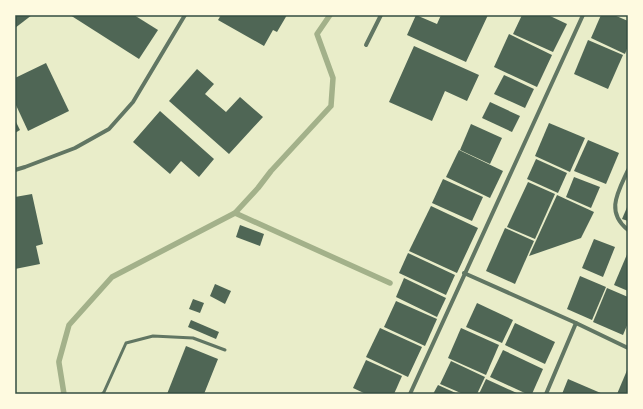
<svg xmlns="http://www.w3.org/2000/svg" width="643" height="409" viewBox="0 0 643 409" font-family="Commissioner,sans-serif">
  <rect width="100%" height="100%" fill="#e9edc9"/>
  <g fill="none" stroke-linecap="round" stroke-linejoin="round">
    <g stroke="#a3b18a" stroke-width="5.5">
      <polyline points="235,213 390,283"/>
      <polyline points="59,361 69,325 112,277 235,213 258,188 271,171 331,106 333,78 317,34 330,15"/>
      <polyline points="59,363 64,394"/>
    </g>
  </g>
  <g fill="#4f6655">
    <polygon points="15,15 32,15 15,28"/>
    <polygon points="70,15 134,15 158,30 139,59"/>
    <polygon points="221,15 287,15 277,32 273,30 264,46 218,20"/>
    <polygon points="416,15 437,24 441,15 488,15 466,62 407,35"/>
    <polygon points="522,15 548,15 567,24 553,52 513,34"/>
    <polygon points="601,15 614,15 628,21 628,46 625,54 591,38"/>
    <polygon points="509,34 552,55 537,87 494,67"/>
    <polygon points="588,40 623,55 608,89 574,74"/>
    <polygon points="414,46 479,75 467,101 445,91 432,121 389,102"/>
    <polygon points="46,63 69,111 28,131 15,103 15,78"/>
    <polygon points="197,69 214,84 205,94 226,112 240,97 263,117 229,154 169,101"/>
    <polygon points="504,75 534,89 525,108 494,94"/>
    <polygon points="490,102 520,116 512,132 482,118"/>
    <polygon points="160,111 214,159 199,177 181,161 170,174 133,142"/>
    <polygon points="15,120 20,130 15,133"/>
    <polygon points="549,123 585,138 570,172 535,156"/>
    <polygon points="471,124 502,138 490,164 460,150"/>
    <polygon points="588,140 619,153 606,184 574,171"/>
    <polygon points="459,150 503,171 490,198 446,177"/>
    <polygon points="536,159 567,173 558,193 527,179"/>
    <polygon points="574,177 600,187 591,208 566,197"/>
    <polygon points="443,179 483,197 472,221 432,203"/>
    <polygon points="528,182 555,194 535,239 507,227"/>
    <polygon points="32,194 43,244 36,246 40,264 15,269 15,197"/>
    <polygon points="557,195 594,212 581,238 529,256"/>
    <polygon points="628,205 628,221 622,219"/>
    <polygon points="431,206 478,228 457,273 409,251"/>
    <polygon points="240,225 264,234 260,246 236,237"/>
    <polygon points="505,228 534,241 515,284 486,271"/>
    <polygon points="594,239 615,247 603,277 582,268"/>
    <polygon points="628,252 628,291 614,285"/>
    <polygon points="408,253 455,275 446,295 399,273"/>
    <polygon points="580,276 606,287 592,320 567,309"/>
    <polygon points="404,278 446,298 437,317 396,297"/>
    <polygon points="215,284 231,291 225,304 210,296"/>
    <polygon points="607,288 628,297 628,323 623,335 593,322"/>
    <polygon points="193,299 204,303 200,313 189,309"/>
    <polygon points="396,301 437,319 425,346 384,327"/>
    <polygon points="477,303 513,320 502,343 466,327"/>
    <polygon points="191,320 219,332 216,339 188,327"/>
    <polygon points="515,323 555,342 545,364 505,345"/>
    <polygon points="380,328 422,347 408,377 366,357"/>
    <polygon points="461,328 499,345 486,375 448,358"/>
    <polygon points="186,346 218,359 204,394 167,394"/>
    <polygon points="503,350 543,369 532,394 527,394 490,377"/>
    <polygon points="366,360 402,376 394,394 366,394 353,388"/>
    <polygon points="451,361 485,377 477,394 463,394 440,384"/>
    <polygon points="628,368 628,394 617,394"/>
    <polygon points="486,379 519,394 479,394"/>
    <polygon points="568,379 603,394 562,394"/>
    <polygon points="438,385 458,394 433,394"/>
  </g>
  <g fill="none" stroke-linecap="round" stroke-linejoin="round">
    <polyline stroke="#617663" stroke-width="3" points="102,394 104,392 126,343 153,336 193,338 225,350"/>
    <g stroke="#617663" stroke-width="4">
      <polyline points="366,45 381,15"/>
      <polyline points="15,170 25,167 75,148 109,129 133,102 185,15"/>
      <path d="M628 170C618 192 605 212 628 230"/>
      <polyline points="464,273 576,323 628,348"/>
      <polyline points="410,394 583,15"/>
      <polyline points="546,394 576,323"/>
    </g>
  </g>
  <rect width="643" height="409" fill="none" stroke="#fefae0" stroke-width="32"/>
  <rect x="16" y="16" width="611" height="377" fill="none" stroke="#344e41" stroke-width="1.5"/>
</svg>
